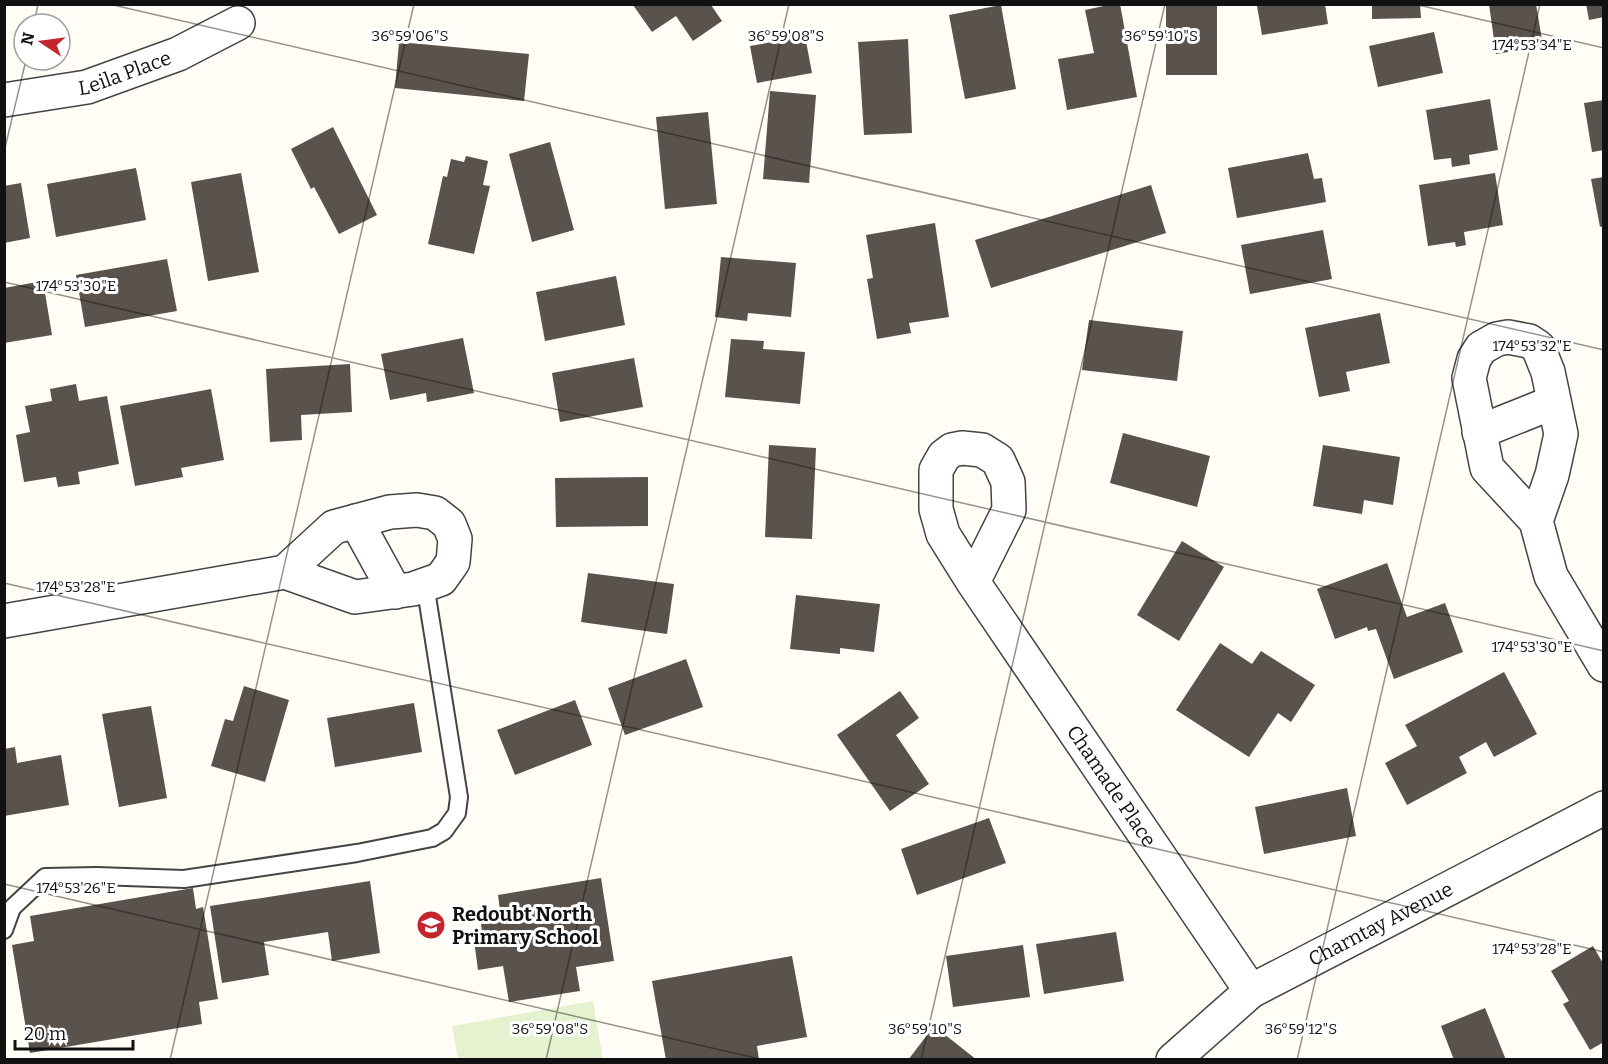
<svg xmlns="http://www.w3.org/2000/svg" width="1608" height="1064" viewBox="0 0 1608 1064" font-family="Bitter,serif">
  <rect width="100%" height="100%" fill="#fffdf5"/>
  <polygon fill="#e6f2cf" points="593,1001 603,1059 458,1059 452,1026"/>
  <g fill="#5a524d">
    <polygon points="1113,4 1120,4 1137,97 1067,110 1058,59 1094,53 1085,10"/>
    <rect x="1166" y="4" width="51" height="71"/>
    <polygon points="1325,4 1328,24 1262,35 1257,6"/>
    <polygon points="1372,4 1420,4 1421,18 1372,19"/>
    <polygon points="1489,4 1536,4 1543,46 1496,54"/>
    <polygon points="1586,4 1604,4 1604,17 1589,20"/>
    <polygon points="633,5 711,5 722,21 693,41 676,16 652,32"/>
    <polygon points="1001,5 1016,89 965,99 949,15"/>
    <polygon points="1434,32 1443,73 1378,87 1369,46"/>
    <polygon points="805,36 812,73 757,83 750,46"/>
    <polygon points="908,39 912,133 864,135 858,42"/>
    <polygon points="399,42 529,54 524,101 395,88"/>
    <polygon points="770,91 816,95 809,183 763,179"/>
    <polygon points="1490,99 1498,150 1469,155 1470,164 1452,167 1451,158 1434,160 1426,110"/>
    <polygon points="1604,100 1604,150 1592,152 1584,103"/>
    <polygon points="708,112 717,204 665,209 656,117"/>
    <polygon points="333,127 377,215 339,234 314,187 311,189 291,149"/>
    <polygon points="550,142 574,230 532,242 509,154"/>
    <polygon points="1308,153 1314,179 1322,178 1326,202 1237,218 1228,168"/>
    <polygon points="466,156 488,161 483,185 490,186 474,254 428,244 443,176 447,177 451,159 464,162"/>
    <polygon points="136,168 146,220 56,237 47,184"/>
    <polygon points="241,173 259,272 208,281 191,182"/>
    <polygon points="1495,173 1503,225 1464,232 1466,245 1456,247 1455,242 1428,246 1419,185"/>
    <polygon points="1604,177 1604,226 1600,227 1591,179"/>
    <polygon points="21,183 30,238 4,243 4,186"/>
    <polygon points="1151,185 1166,233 991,288 975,240"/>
    <polygon points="935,223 949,317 909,323 911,333 877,339 867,279 873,278 866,235"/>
    <polygon points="1323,230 1332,279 1250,294 1241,245"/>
    <polygon points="721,257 796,263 791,317 748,313 747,321 715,317"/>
    <polygon points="167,259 177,311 85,327 76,275"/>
    <polygon points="616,276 625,325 545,341 536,292"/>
    <polygon points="43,281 52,335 4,343 4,288"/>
    <polygon points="1380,313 1390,363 1346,372 1350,391 1319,397 1305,328"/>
    <polygon points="1089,320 1183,331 1177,381 1082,370"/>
    <polygon points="463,338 474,393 427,402 426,393 390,400 381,354"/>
    <polygon points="731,339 764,341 763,349 805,352 800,404 725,397"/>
    <polygon points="634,358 643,407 560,422 552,373"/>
    <polygon points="350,364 352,412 301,415 302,440 270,442 266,369"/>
    <polygon points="76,384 79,401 107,396 119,464 78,472 80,484 58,487 56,477 24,482 16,435 30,432 25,406 52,401 50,389"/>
    <polygon points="211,389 224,460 181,468 183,477 135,486 120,406"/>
    <polygon points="1123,433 1210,456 1197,507 1110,483"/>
    <polygon points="769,445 816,448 812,539 765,537"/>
    <polygon points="1323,445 1400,457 1393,505 1364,500 1362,514 1313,506"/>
    <polygon points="648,477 648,526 556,527 555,478"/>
    <polygon points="1182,541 1224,567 1179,641 1137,615"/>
    <polygon points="1387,563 1407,617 1445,603 1463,652 1394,679 1376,629 1368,631 1367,627 1335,639 1317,589"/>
    <polygon points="588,573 674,584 667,634 581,622"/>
    <polygon points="796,595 880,604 874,652 840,648 840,654 790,649"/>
    <polygon points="1220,643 1252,664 1261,651 1315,685 1291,722 1278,713 1249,757 1176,710"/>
    <polygon points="686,659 703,707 625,735 608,688"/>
    <polygon points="1504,672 1537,734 1494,757 1486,742 1459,757 1467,773 1407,805 1385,763 1417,746 1405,725"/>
    <polygon points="244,686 289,700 265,782 211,766 225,719 233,721"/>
    <polygon points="900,691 919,718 896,735 929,784 890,811 837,735"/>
    <polygon points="575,700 592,745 515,775 497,730"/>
    <polygon points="414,703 422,752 335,767 327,718"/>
    <polygon points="151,706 167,798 119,807 102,714"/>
    <polygon points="15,747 17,763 61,755 69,805 4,816 4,749"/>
    <polygon points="1347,788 1356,836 1264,854 1255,807"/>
    <polygon points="989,818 1006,863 917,895 901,849"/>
    <polygon points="601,878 614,961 576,967 580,991 509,1002 503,966 478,970 473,933 482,932 480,913 500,910 498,895"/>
    <polygon points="370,881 380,953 332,961 328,932 264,942 269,975 222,983 210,906"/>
    <polygon points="193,888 196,909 203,907 218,999 199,1002 202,1024 30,1053 12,945 34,941 30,916"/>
    <polygon points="1116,932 1124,981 1044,994 1036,944"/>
    <polygon points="1023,945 1030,997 953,1007 946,956"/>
    <polygon points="1593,946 1604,965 1604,1042 1590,1050 1563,1004 1569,1001 1551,971"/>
    <polygon points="792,956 807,1037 757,1046 759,1060 666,1060 652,981"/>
    <polygon points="1485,1008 1506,1060 1454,1060 1441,1026"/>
    <polygon points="934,1026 977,1060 908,1060"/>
  </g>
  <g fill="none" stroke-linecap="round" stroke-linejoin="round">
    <g stroke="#444" stroke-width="20">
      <polyline id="lane" points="4,930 12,908 45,877 97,876 184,879 357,853 432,838 444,831 457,813 459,797 425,584"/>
    </g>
    <g stroke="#444" stroke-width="36">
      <g id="street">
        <path id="s1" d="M4 100 87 87 178 54 238 23"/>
        <polyline points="1479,432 1554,402"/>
        <polyline points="356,521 395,592"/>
        <polyline points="1536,521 1552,475 1561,434 1548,372 1538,347 1529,341 1508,337 1497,339 1481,348 1474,359 1469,378 1487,468 1536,521 1551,576 1604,665"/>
        <path id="s2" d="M973 582 1009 510 1008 482 998 460 982 450 962 448 952 450 944 456 936 470V509L943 534 973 582 1251 991"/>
        <polyline points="4,621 285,572 355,597 413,589 441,579 453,562 455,539 449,524 435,513 417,510 390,512 334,527 285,572"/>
        <path id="s3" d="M1173 1060 1251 991 1604 808"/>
      </g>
    </g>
    <use href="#lane" stroke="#fff" stroke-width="16"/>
    <use href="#street" stroke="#fff" stroke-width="33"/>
  </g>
  <path fill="none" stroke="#111" stroke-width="1.5" stroke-opacity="0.45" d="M109 4 1604 350M1414 4 1604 48M34 24 38 4M4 152 26 60M4 282 1604 651M4 583 1604 952M4 884 764 1060M170 1060 414 4M546 1060 789 4M921 1060 1165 4M1297 1060 1540 4"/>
  <defs>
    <g id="school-disc" transform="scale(1.5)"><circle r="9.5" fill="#c4262e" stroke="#fff"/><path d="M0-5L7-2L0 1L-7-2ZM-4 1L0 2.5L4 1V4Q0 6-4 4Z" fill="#fff"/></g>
  </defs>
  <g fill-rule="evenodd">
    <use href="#school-disc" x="431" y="925"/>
  </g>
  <g text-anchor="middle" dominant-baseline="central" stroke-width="6" stroke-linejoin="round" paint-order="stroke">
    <g font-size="20" fill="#111" stroke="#fff">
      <text stroke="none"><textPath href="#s1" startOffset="124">Leila Place</textPath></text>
      <text stroke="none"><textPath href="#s2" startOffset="576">Chamade Place</textPath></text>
      <text stroke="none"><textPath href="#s3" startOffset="250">Charntay Avenue</textPath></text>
    </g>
    <g font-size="20" font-weight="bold" fill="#111" stroke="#fff" text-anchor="start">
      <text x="452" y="914">Redoubt North<tspan x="452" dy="23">Primary School</tspan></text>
    </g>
  </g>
  <g font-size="15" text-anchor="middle" fill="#111" stroke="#fff" stroke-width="6" stroke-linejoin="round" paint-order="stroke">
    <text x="410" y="41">36°59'06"S</text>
    <text x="786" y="41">36°59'08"S</text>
    <text x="1161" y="41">36°59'10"S</text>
    <text x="1532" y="50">174°53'34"E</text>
    <text x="76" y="291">174°53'30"E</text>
    <text x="1532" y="351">174°53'32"E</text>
    <text x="76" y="592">174°53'28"E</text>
    <text x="1532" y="652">174°53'30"E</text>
    <text x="76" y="893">174°53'26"E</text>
    <text x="1532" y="954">174°53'28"E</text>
    <text x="550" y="1034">36°59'08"S</text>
    <text x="925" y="1034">36°59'10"S</text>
    <text x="1301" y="1034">36°59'12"S</text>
  </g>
  <rect width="1608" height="1064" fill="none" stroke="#111111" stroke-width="12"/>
  <g transform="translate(42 42) rotate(283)"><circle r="28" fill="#ffffff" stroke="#a0a0a0" stroke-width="1.5"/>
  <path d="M0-4.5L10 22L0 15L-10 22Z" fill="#c4262e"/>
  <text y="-9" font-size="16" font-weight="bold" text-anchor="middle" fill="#111111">N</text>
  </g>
  <path d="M15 1040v9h118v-9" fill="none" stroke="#111111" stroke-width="3"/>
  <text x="24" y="1040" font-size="18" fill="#111111" stroke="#ffffff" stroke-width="4.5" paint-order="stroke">20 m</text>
</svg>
